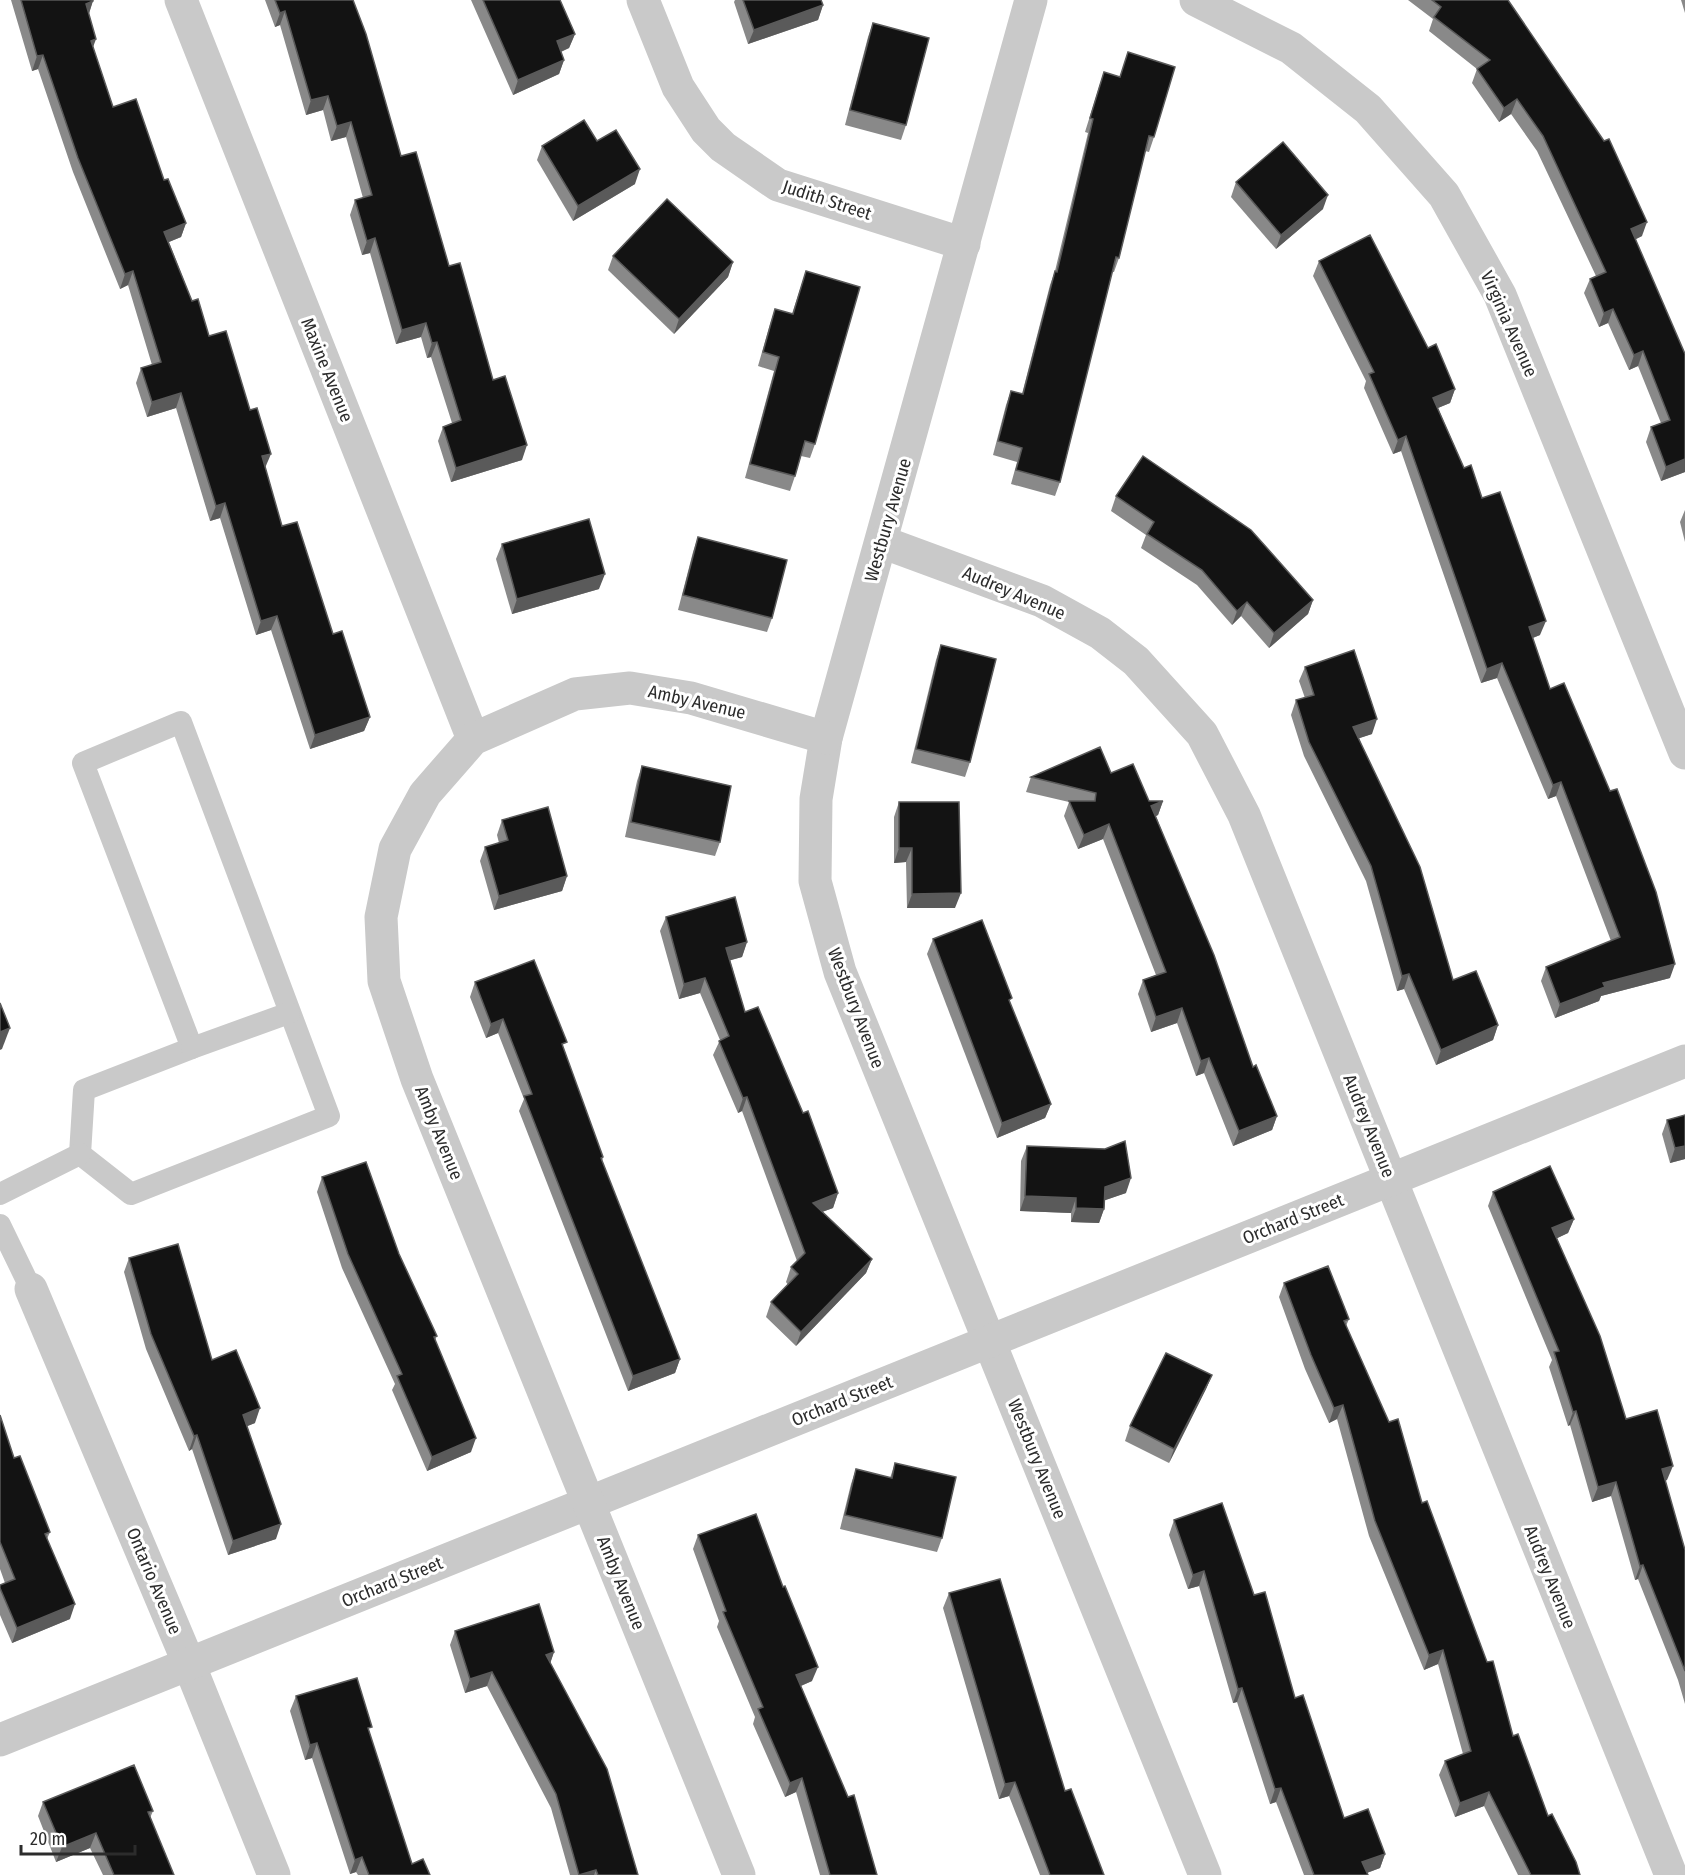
<svg xmlns="http://www.w3.org/2000/svg" width="1685" height="1875" viewBox="0 0 1685 1875" font-family="'Fira Sans Condensed',sans-serif">
  <rect width="100%" height="100%" fill="#fff"/>
  <g fill="none" stroke-linecap="round" stroke-linejoin="round">
    <g stroke="#c9c9c9" stroke-width="22">
      <polygon points="181,722 329,1116 131,1194 80,1154 84,1090 192,1048 83,763"/>
      <polyline points="192,1048 289,1013"/>
      <polyline points="0,1194 80,1154"/>
      <polyline points="0,1225 31,1289"/>
    </g>
    <g stroke="#c9c9c9" stroke-width="33">
      <polyline points="181,0 473,739"/>
      <polyline points="643,0 678,87 706,130 723,147 778,185 964,244"/>
      <polyline points="1031,0 826,738 816,799 815,881 840,972 1205,1875"/>
      <polyline points="1196,0 1291,48 1368,109 1444,195 1500,295 1685,753"/>
      <polyline points="882,542 1042,601 1100,633 1136,661 1202,734 1244,815 1671,1875"/>
      <polyline points="31,1289 189,1664 274,1875"/>
      <polyline points="0,1740 1685,1061"/>
      <polyline points="739,1875 417,1079 384,981 381,917 395,849 425,794 473,739 575,694 630,688 691,698 826,738"/>
    </g>
  </g>
  <g fill="#898989">
    <polygon points="11,0 93,0 89,14 93,47 113,107 164,180 186,223 181,237 169,242 192,301 209,336 265,468 282,526 333,634 370,717 364,731 310,749 271,630 256,635 220,518 210,521 176,408 147,417 136,383 141,368 152,365 128,285 120,289 73,172 38,69 32,71"/>
    <polygon points="265,0 353,0 401,156 449,266 493,380 522,460 451,482 438,441 443,427 452,423 431,357 427,358 421,337 396,344 370,253 362,255 350,215 355,200 363,198 346,137 331,141 323,110 306,115 280,25 275,27"/>
    <polygon points="471,0 560,0 575,34 569,48 561,52 564,60 559,74 513,95"/>
    <polygon points="735,0 821,0 823,5 818,20 748,44 734,2"/>
    <polygon points="1408,0 1508,0 1642,236 1636,239 1685,472 1661,481 1646,442 1651,427 1661,423 1638,366 1629,370 1608,323 1599,327 1584,293 1590,279 1596,276 1537,151 1511,114 1499,122 1472,83 1477,69 1429,31 1433,19"/>
    <polygon points="1681,0 1685,0 1685,13"/>
    <polygon points="873,23 906,125 901,140 845,125 868,37"/>
    <polygon points="1128,52 1154,137 1149,152 1145,151 1119,258 1114,272 1112,272 1060,482 1055,496 1011,484 1017,462 993,455 1006,405 1011,391 1022,394 1050,285 1055,271 1088,133 1085,132 1099,87 1104,72 1120,77"/>
    <polygon points="597,141 635,184 573,221 537,160 542,146"/>
    <polygon points="1236,182 1323,209 1276,249 1231,197"/>
    <polygon points="613,256 733,262 728,277 674,334 608,270"/>
    <polygon points="1319,261 1428,348 1455,389 1450,403 1438,408 1464,468 1482,498 1540,635 1533,638 1550,689 1670,978 1601,996 1599,1001 1555,1018 1541,981 1546,967 1611,941 1556,796 1548,799 1497,678 1481,683 1401,451 1393,454 1364,388 1366,381 1313,276"/>
    <polygon points="806,271 815,444 810,458 801,456 795,476 790,491 745,478 774,371 758,366 770,324 775,309 792,314"/>
    <polygon points="1116,496 1313,600 1308,614 1269,648 1241,616 1232,625 1197,585 1141,548 1146,535 1111,511"/>
    <polygon points="1685,510 1685,542 1680,522"/>
    <polygon points="698,537 772,618 767,632 678,610 693,552"/>
    <polygon points="502,544 599,589 512,614 496,559"/>
    <polygon points="941,645 970,762 965,777 911,763 936,660"/>
    <polygon points="1305,667 1372,734 1359,738 1453,980 1498,1025 1493,1040 1436,1065 1404,989 1397,991 1366,881 1304,756 1291,715 1296,700 1305,698 1299,681"/>
    <polygon points="642,766 720,842 715,856 625,837 637,781"/>
    <polygon points="1111,773 1149,801 1163,801 1158,815 1156,816 1253,1067 1277,1116 1272,1130 1233,1146 1204,1073 1196,1076 1177,1023 1151,1032 1138,994 1143,980 1156,975 1103,839 1078,849 1064,816 1069,802 1026,792 1031,777"/>
    <polygon points="899,802 955,908 907,908 906,862 894,863 894,817"/>
    <polygon points="502,820 567,876 562,891 494,910 480,861 485,847 499,843 497,835"/>
    <polygon points="666,917 747,942 742,957 730,960 745,1012 803,1113 838,1193 833,1208 822,1212 872,1259 866,1273 796,1346 766,1317 771,1302 788,1285 786,1282 791,1267 797,1261 742,1111 738,1113 713,1055 720,1040 700,993 679,999 660,931"/>
    <polygon points="933,939 1010,1003 1051,1104 1045,1118 997,1138 927,954"/>
    <polygon points="475,982 564,1050 603,1157 602,1161 680,1359 675,1373 628,1391 519,1111 524,1099 498,1033 486,1038 470,997"/>
    <polygon points="1685,1115 1685,1159 1670,1163 1662,1134 1667,1120"/>
    <polygon points="1027,1146 1126,1193 1105,1200 1104,1209 1099,1223 1071,1222 1071,1213 1020,1211 1021,1161"/>
    <polygon points="322,1177 399,1254 437,1336 435,1340 471,1452 427,1471 392,1390 395,1384 342,1268 317,1192"/>
    <polygon points="1493,1192 1574,1219 1568,1233 1557,1238 1626,1419 1667,1480 1665,1481 1685,1550 1685,1704 1678,1680 1638,1579 1635,1580 1611,1496 1592,1502 1570,1425 1568,1426 1549,1367 1552,1360 1488,1206"/>
    <polygon points="129,1258 212,1360 255,1423 247,1426 276,1539 228,1555 192,1449 189,1451 146,1349 124,1272"/>
    <polygon points="1284,1283 1349,1319 1346,1326 1422,1503 1513,1736 1548,1816 1580,1875 1518,1875 1484,1806 1455,1817 1439,1775 1445,1761 1463,1754 1438,1664 1424,1670 1369,1536 1337,1419 1329,1423 1305,1369 1279,1297"/>
    <polygon points="1212,1375 1206,1389 1169,1463 1125,1441 1130,1426"/>
    <polygon points="0,1415 14,1458 50,1532 47,1539 70,1619 12,1643 0,1615 0,1585 5,1583 0,1569"/>
    <polygon points="895,1463 942,1538 937,1552 840,1529 851,1484 856,1469 890,1478"/>
    <polygon points="1174,1520 1254,1595 1344,1818 1385,1854 1380,1868 1367,1873 1368,1875 1304,1875 1276,1802 1270,1804 1237,1702 1233,1703 1199,1586 1188,1589 1169,1535"/>
    <polygon points="698,1535 812,1681 801,1686 877,1875 820,1875 796,1792 785,1797 753,1724 755,1717 717,1627 719,1621 693,1549"/>
    <polygon points="949,1593 1065,1791 1104,1875 1040,1875 1009,1796 999,1799 943,1608"/>
    <polygon points="455,1631 554,1652 550,1663 638,1875 570,1875 551,1808 487,1686 465,1693 450,1645"/>
    <polygon points="296,1696 369,1733 412,1864 430,1875 358,1875 356,1872 350,1874 312,1758 305,1760 290,1711"/>
    <polygon points="43,1802 153,1811 150,1818 174,1875 103,1875 90,1848 56,1862 38,1816"/>
  </g>
  <g fill="#5a5a5a">
    <polygon points="93,1 88,16 86,4"/>
    <polygon points="823,5 818,20 748,44 754,30"/>
    <polygon points="285,11 280,25 275,27 280,13"/>
    <polygon points="575,34 569,48 551,56 557,41"/>
    <polygon points="96,39 91,53 91,41"/>
    <polygon points="43,55 38,69 32,71 37,56"/>
    <polygon points="564,60 559,74 513,95 518,80"/>
    <polygon points="328,96 323,110 306,115 311,100"/>
    <polygon points="1517,99 1511,114 1499,122 1504,108"/>
    <polygon points="351,122 346,137 331,141 337,126"/>
    <polygon points="640,169 635,184 573,221 578,206"/>
    <polygon points="1328,195 1323,209 1276,249 1281,235"/>
    <polygon points="1647,222 1642,236 1626,244 1631,229"/>
    <polygon points="186,223 181,237 159,246 164,232"/>
    <polygon points="375,238 370,253 362,255 367,241"/>
    <polygon points="733,262 728,277 674,334 679,319"/>
    <polygon points="133,271 128,285 120,289 125,274"/>
    <polygon points="1613,309 1608,323 1599,327 1604,313"/>
    <polygon points="426,323 421,337 396,344 402,330"/>
    <polygon points="437,342 431,357 427,358 432,343"/>
    <polygon points="1643,351 1638,366 1629,370 1634,355"/>
    <polygon points="1455,389 1450,403 1428,412 1433,398"/>
    <polygon points="181,393 176,408 147,417 152,402"/>
    <polygon points="1406,436 1401,451 1393,454 1398,440"/>
    <polygon points="527,445 522,460 451,482 456,468"/>
    <polygon points="271,454 265,468 262,456"/>
    <polygon points="1685,459 1685,472 1661,481 1666,467"/>
    <polygon points="225,503 220,518 210,521 216,506"/>
    <polygon points="605,574 599,589 512,614 517,599"/>
    <polygon points="1313,600 1308,614 1269,648 1274,633"/>
    <polygon points="1247,602 1241,616 1232,625 1237,611"/>
    <polygon points="277,616 271,630 256,635 261,621"/>
    <polygon points="1546,621 1540,635 1524,641 1529,627"/>
    <polygon points="1502,663 1497,678 1481,683 1487,669"/>
    <polygon points="370,717 364,731 310,749 315,735"/>
    <polygon points="1377,719 1372,734 1348,742 1353,727"/>
    <polygon points="1561,782 1556,796 1548,799 1553,785"/>
    <polygon points="1163,801 1158,815 1146,821 1151,806"/>
    <polygon points="1109,824 1103,839 1078,849 1084,835"/>
    <polygon points="899,848 912,848 906,862 894,863"/>
    <polygon points="567,876 562,891 494,910 499,896"/>
    <polygon points="961,893 955,908 907,908 912,894"/>
    <polygon points="747,942 742,957 721,963 726,948"/>
    <polygon points="1675,964 1670,978 1601,996 1599,1001 1555,1018 1560,1004 1603,983"/>
    <polygon points="1409,974 1404,989 1397,991 1402,976"/>
    <polygon points="705,978 700,993 679,999 684,984"/>
    <polygon points="1182,1008 1177,1023 1151,1032 1156,1017"/>
    <polygon points="503,1019 498,1033 486,1038 491,1024"/>
    <polygon points="1498,1025 1493,1040 1436,1065 1441,1050"/>
    <polygon points="10,1028 2,1049 0,1050 0,1032"/>
    <polygon points="1209,1058 1204,1073 1196,1076 1201,1061"/>
    <polygon points="747,1097 742,1111 738,1113 743,1098"/>
    <polygon points="1051,1104 1045,1118 997,1138 1002,1123"/>
    <polygon points="1277,1116 1272,1130 1233,1146 1239,1131"/>
    <polygon points="1685,1146 1685,1159 1670,1163 1675,1148"/>
    <polygon points="1131,1178 1126,1193 1100,1202 1105,1187"/>
    <polygon points="838,1193 833,1208 808,1217 813,1203"/>
    <polygon points="1025,1196 1076,1198 1071,1213 1020,1211"/>
    <polygon points="1076,1208 1104,1209 1099,1223 1071,1222"/>
    <polygon points="1574,1219 1568,1233 1547,1243 1552,1228"/>
    <polygon points="872,1259 866,1273 796,1346 801,1332"/>
    <polygon points="680,1359 675,1373 628,1391 633,1376"/>
    <polygon points="1212,1375 1206,1389 1169,1463 1174,1449"/>
    <polygon points="1343,1405 1337,1419 1329,1423 1334,1408"/>
    <polygon points="260,1408 255,1423 238,1430 243,1415"/>
    <polygon points="1576,1411 1570,1425 1568,1426 1573,1412"/>
    <polygon points="197,1435 192,1449 189,1451 194,1436"/>
    <polygon points="476,1438 471,1452 427,1471 432,1457"/>
    <polygon points="1673,1466 1667,1480 1656,1483 1662,1469"/>
    <polygon points="1616,1482 1611,1496 1592,1502 1598,1487"/>
    <polygon points="281,1524 276,1539 228,1555 233,1541"/>
    <polygon points="1643,1565 1638,1579 1635,1580 1640,1566"/>
    <polygon points="1204,1571 1199,1586 1188,1589 1193,1575"/>
    <polygon points="75,1604 70,1619 12,1643 17,1628"/>
    <polygon points="1443,1650 1438,1664 1424,1670 1429,1655"/>
    <polygon points="554,1652 549,1667 546,1655"/>
    <polygon points="818,1667 812,1681 791,1690 796,1675"/>
    <polygon points="492,1672 487,1686 465,1693 470,1679"/>
    <polygon points="1242,1688 1237,1702 1233,1703 1238,1689"/>
    <polygon points="317,1743 312,1758 305,1760 310,1745"/>
    <polygon points="802,1778 796,1792 785,1797 790,1783"/>
    <polygon points="1015,1782 1009,1796 999,1799 1005,1784"/>
    <polygon points="1281,1788 1276,1802 1270,1804 1275,1789"/>
    <polygon points="1489,1792 1484,1806 1455,1817 1460,1803"/>
    <polygon points="96,1833 90,1848 56,1862 62,1847"/>
    <polygon points="1385,1854 1380,1868 1361,1875 1362,1862"/>
    <polygon points="362,1857 356,1872 350,1874 355,1860"/>
    <polygon points="596,1870 594,1875 579,1875"/>
  </g>
  <g fill="#131313" stroke="#5a5a5a" stroke-width="1.5">
    <polygon points="21,0 93,0 93,1 86,4 96,39 91,41 113,107 136,99 164,180 168,179 186,223 164,232 192,301 198,299 209,336 226,331 250,410 257,408 271,454 262,456 282,526 297,522 333,634 342,631 370,717 315,735 277,616 261,621 225,503 216,506 181,393 152,402 141,368 161,362 133,271 125,274 78,158 43,55 37,56"/>
    <polygon points="275,0 353,0 366,34 401,156 416,152 449,266 460,263 493,380 505,376 527,445 456,468 443,427 461,420 437,342 432,343 426,323 402,330 375,238 367,241 355,200 372,195 351,122 337,126 328,96 311,100 285,11 280,13"/>
    <polygon points="483,0 560,0 575,34 557,41 564,60 518,80"/>
    <polygon points="743,0 821,0 823,5 754,30"/>
    <polygon points="1432,0 1508,0 1604,141 1609,139 1647,222 1631,229 1685,354 1685,459 1666,467 1651,427 1670,420 1643,351 1634,355 1613,309 1604,313 1590,279 1606,272 1543,136 1517,99 1504,108 1477,69 1490,60 1434,17 1441,7"/>
    <polygon points="873,23 929,38 906,125 850,110"/>
    <polygon points="1128,52 1175,67 1154,137 1149,136 1119,258 1116,257 1060,482 1016,470 1022,448 998,441 1011,391 1023,394 1055,271 1057,272 1093,119 1090,118 1104,72 1120,77"/>
    <polygon points="584,120 597,141 616,130 640,169 578,206 542,146"/>
    <polygon points="1283,142 1328,195 1281,235 1236,182"/>
    <polygon points="667,199 733,262 679,319 613,256"/>
    <polygon points="1370,235 1428,348 1436,344 1455,389 1433,398 1464,468 1471,465 1482,498 1500,492 1546,621 1529,627 1550,689 1564,683 1610,791 1617,789 1656,892 1675,964 1603,983 1605,987 1560,1004 1546,967 1620,937 1561,782 1553,785 1502,663 1487,669 1406,436 1398,440 1369,374 1374,372 1319,261"/>
    <polygon points="806,271 860,287 815,444 805,441 795,476 750,464 779,357 763,352 775,309 793,314"/>
    <polygon points="1143,456 1251,530 1313,600 1274,633 1247,602 1237,611 1202,570 1147,534 1154,522 1116,496"/>
    <polygon points="589,519 605,574 517,599 502,544"/>
    <polygon points="698,537 787,560 772,618 683,595"/>
    <polygon points="941,645 996,659 970,762 916,749"/>
    <polygon points="1354,650 1377,719 1353,727 1420,867 1453,980 1476,971 1498,1025 1441,1050 1409,974 1402,976 1371,866 1309,742 1296,700 1314,695 1305,667"/>
    <polygon points="1100,747 1111,773 1133,764 1149,801 1163,801 1151,806 1214,955 1253,1067 1256,1065 1277,1116 1239,1131 1209,1058 1201,1061 1182,1008 1156,1017 1143,980 1166,972 1109,824 1084,835 1069,801 1095,801 1096,793 1031,777"/>
    <polygon points="642,766 731,786 720,842 631,822"/>
    <polygon points="899,802 959,802 961,893 912,894 912,848 899,848"/>
    <polygon points="548,807 567,876 499,896 485,847 508,840 502,820"/>
    <polygon points="735,897 747,942 726,948 745,1012 758,1007 803,1113 808,1111 838,1193 813,1203 872,1259 801,1332 771,1302 798,1274 791,1267 805,1253 747,1097 743,1098 719,1041 729,1036 705,978 684,984 666,917"/>
    <polygon points="982,920 1012,998 1009,1000 1051,1104 1002,1123 933,939"/>
    <polygon points="534,960 567,1042 562,1044 603,1157 601,1158 680,1359 633,1376 524,1096 532,1094 503,1019 491,1024 475,982"/>
    <polygon points="0,1003 10,1028 0,1032"/>
    <polygon points="1685,1115 1685,1146 1675,1148 1667,1120"/>
    <polygon points="1125,1141 1131,1178 1105,1187 1104,1209 1076,1208 1076,1198 1025,1196 1027,1146 1105,1149"/>
    <polygon points="366,1162 399,1254 437,1336 434,1337 476,1438 432,1457 397,1376 402,1374 348,1254 322,1177"/>
    <polygon points="1550,1166 1574,1219 1552,1228 1600,1336 1626,1419 1657,1410 1673,1466 1662,1469 1685,1550 1685,1671 1643,1565 1640,1566 1616,1482 1598,1487 1576,1411 1573,1412 1554,1352 1559,1351 1493,1192"/>
    <polygon points="178,1244 212,1360 236,1350 260,1408 243,1415 281,1524 233,1541 197,1435 194,1436 151,1334 129,1258"/>
    <polygon points="1328,1266 1349,1319 1344,1321 1389,1422 1398,1419 1422,1503 1427,1501 1487,1662 1493,1661 1513,1736 1518,1734 1548,1816 1552,1814 1576,1862 1580,1875 1531,1875 1489,1792 1460,1803 1445,1761 1471,1751 1443,1650 1429,1655 1375,1521 1343,1405 1334,1408 1311,1355 1284,1283"/>
    <polygon points="1166,1353 1212,1375 1174,1449 1130,1426"/>
    <polygon points="0,1415 14,1458 20,1456 50,1532 45,1534 75,1604 17,1628 0,1588 0,1585 15,1579 0,1542"/>
    <polygon points="895,1463 956,1477 942,1538 845,1515 856,1469 892,1478"/>
    <polygon points="1222,1503 1254,1595 1265,1592 1295,1698 1303,1695 1344,1818 1368,1809 1385,1854 1362,1862 1368,1875 1314,1875 1281,1788 1275,1789 1242,1688 1238,1689 1204,1571 1193,1575 1174,1520"/>
    <polygon points="756,1514 783,1587 785,1586 818,1667 796,1675 848,1797 854,1795 877,1875 830,1875 802,1778 790,1783 758,1709 763,1707 723,1612 726,1611 698,1535"/>
    <polygon points="1000,1579 1065,1791 1071,1789 1104,1875 1050,1875 1015,1782 1005,1784 949,1593"/>
    <polygon points="539,1604 554,1652 546,1655 607,1769 638,1875 598,1875 596,1870 579,1875 556,1794 492,1672 470,1679 455,1631"/>
    <polygon points="357,1678 372,1727 368,1728 412,1864 423,1859 430,1875 369,1875 362,1857 355,1860 317,1743 310,1745 296,1696"/>
    <polygon points="134,1765 153,1811 148,1812 174,1875 114,1875 96,1833 62,1847 43,1802"/>
  </g>
  <g text-anchor="middle" dominant-baseline="central" stroke-width="6" stroke-linejoin="round" paint-order="stroke">
    <g font-size="18" fill="#2c2c2c" stroke="#fff">
      <text transform="translate(827 200) rotate(18)">Judith Street</text>
      <text transform="translate(1509 324) rotate(66)">Virginia Avenue</text>
      <text transform="translate(327 370) rotate(68)">Maxine Avenue</text>
      <text transform="translate(888 520) rotate(-74)">Westbury Avenue</text>
      <text transform="translate(1014 593) rotate(23)">Audrey Avenue</text>
      <text transform="translate(697 702) rotate(13)">Amby Avenue</text>
      <text transform="translate(856 1008) rotate(69)">Westbury Avenue</text>
      <text transform="translate(1369 1126) rotate(68)">Audrey Avenue</text>
      <text transform="translate(439 1133) rotate(68)">Amby Avenue</text>
      <text transform="translate(1293 1219) rotate(-22)">Orchard Street</text>
      <text transform="translate(842 1401) rotate(-22)">Orchard Street</text>
      <text transform="translate(1037 1459) rotate(68)">Westbury Avenue</text>
      <text transform="translate(1550 1577) rotate(68)">Audrey Avenue</text>
      <text transform="translate(154 1581) rotate(67)">Ontario Avenue</text>
      <text transform="translate(392 1582) rotate(-22)">Orchard Street</text>
      <text transform="translate(621 1583) rotate(68)">Amby Avenue</text>
    </g>
  </g>
  <path d="M21 1845v9h114v-9" fill="none" stroke="#2c2c2c" stroke-width="3"/>
  <text x="30" y="1845" font-size="18" fill="#2c2c2c" stroke="#ffffff" stroke-width="4.5" paint-order="stroke">20 m</text>
</svg>
